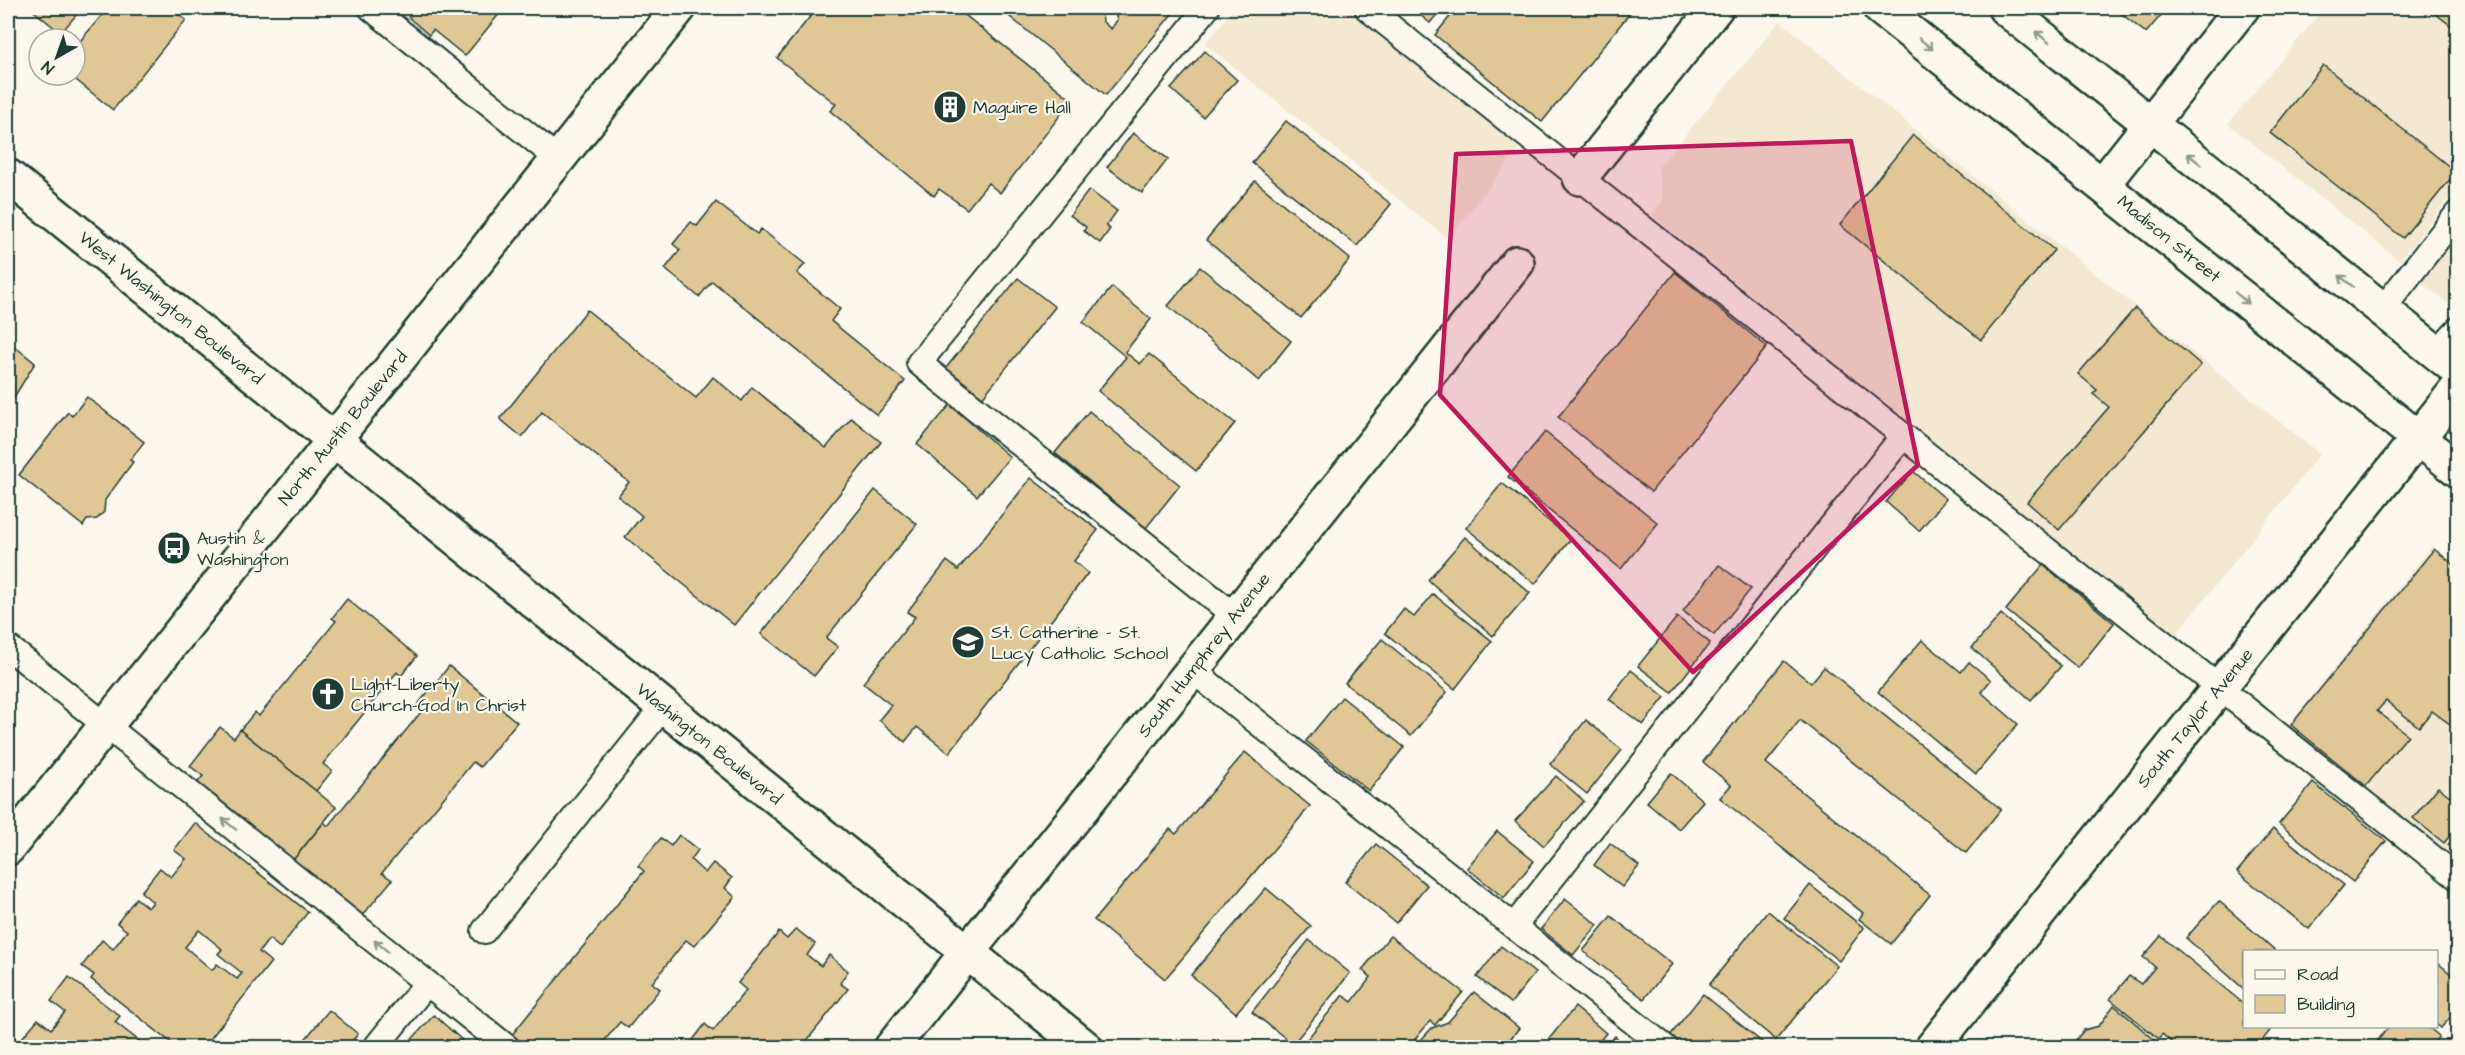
<svg xmlns="http://www.w3.org/2000/svg" width="2465" height="1055" viewBox="0 0 2465 1055" font-family="'Architects Daughter',sans-serif">
  <rect width="100%" height="100%" fill="#fbf7ec"/>
  <filter id="ink" filterUnits="userSpaceOnUse"><feTurbulence type="fractalNoise" baseFrequency=".0167" numOctaves="2"/><feDisplacementMap in="SourceGraphic" scale="12" xChannelSelector="R" yChannelSelector="G"/><feConvolveMatrix kernelMatrix="1 2 1 2 8 2 1 2 1" color-interpolation-filters="sRGB"/></filter>
  <g filter="url(#ink)">
    <g fill="#f3e9d2">
      <polygon points="1234,8 1346,8 1521,147 1448,239 1205,44"/>
      <polygon points="2324,8 2429,8 2457,30 2457,188 2400,261 2228,124"/>
      <polygon points="1780,21 2320,454 2175,636 1652,215 1663,200 1658,168"/>
      <polygon points="2457,225 2457,311 2416,278"/>
      <polygon points="2432,546 2457,567 2457,867 2286,729"/>
    </g>
    <g fill="#e0c796" stroke="#1f3d34" stroke-width="1.5" fill-rule="evenodd">
      <polygon points="30,8 82,8 61,33"/>
      <polygon points="108,8 143,8 148,12 151,8 170,8 186,20 113,110 70,75 75,75 75,47"/>
      <polygon points="402,8 504,8 465,56 433,30 429,35 408,17 410,15"/>
      <polygon points="817,8 956,8 1072,100 1000,193 988,183 967,209 939,189 934,196 830,111 836,104 777,58"/>
      <polygon points="999,8 1096,8 1102,13 1103,22 1111,29 1117,20 1115,12 1119,8 1177,8 1106,95"/>
      <polygon points="1411,8 1442,8 1430,23"/>
      <polygon points="1457,8 1478,8 1485,14 1490,8 1634,8 1542,122 1435,35"/>
      <polygon points="2114,8 2167,8 2146,33"/>
      <polygon points="2428,8 2458,8 2458,31"/>
      <polygon points="1205,51 1237,80 1203,117 1171,89"/>
      <polygon points="2323,65 2456,172 2403,238 2270,133"/>
      <polygon points="1286,121 1391,204 1357,246 1252,163"/>
      <polygon points="1133,133 1168,159 1142,193 1107,167"/>
      <polygon points="1913,135 2054,250 1981,340 1840,225"/>
      <polygon points="1255,181 1350,259 1301,318 1206,240"/>
      <polygon points="1089,190 1117,211 1106,226 1110,229 1100,243 1084,231 1086,227 1070,215"/>
      <polygon points="716,202 757,234 761,229 805,264 797,273 840,309 831,321 905,381 877,415 712,281 699,297 665,269 680,250 673,244 691,222 697,226"/>
      <polygon points="1200,267 1291,341 1259,381 1168,306"/>
      <polygon points="1675,272 1767,347 1651,492 1558,417"/>
      <polygon points="1018,278 1055,307 982,398 946,368"/>
      <polygon points="1112,287 1151,319 1125,352 1140,364 1149,354 1235,423 1196,471 1098,391 1126,357 1083,322"/>
      <polygon points="2135,308 2201,365 2059,530 2027,502 2109,407 2093,394 2097,390 2078,374"/>
      <polygon points="587,310 696,398 713,377 742,401 752,387 826,448 851,418 881,442 734,625 625,537 642,516 618,496 629,482 542,412 522,437 500,419"/>
      <polygon points="8,341 35,363 8,407"/>
      <polygon points="87,397 144,442 130,460 133,462 105,500 104,512 97,519 87,520 83,526 19,475 68,412 72,416"/>
      <polygon points="950,405 1010,457 977,496 917,444"/>
      <polygon points="1089,411 1180,485 1146,528 1055,453"/>
      <polygon points="1545,432 1658,523 1621,569 1508,477"/>
      <polygon points="1913,471 1946,499 1919,531 1886,502"/>
      <polygon points="1031,478 1098,530 1074,561 1088,573 949,753 917,727 905,742 879,720 891,705 863,683 915,617 907,612 947,561 958,570"/>
      <polygon points="1502,483 1571,539 1535,584 1466,528"/>
      <polygon points="875,490 917,524 826,638 838,647 814,676 761,634"/>
      <polygon points="1465,537 1530,593 1493,636 1428,580"/>
      <polygon points="2434,549 2458,568 2458,730 2432,711 2419,727 2386,701 2377,711 2408,735 2366,786 2291,725"/>
      <polygon points="1719,565 1751,589 1714,635 1683,611"/>
      <polygon points="2043,565 2114,623 2078,668 2006,610"/>
      <polygon points="1433,594 1492,641 1455,689 1385,633 1404,609 1414,617"/>
      <polygon points="347,599 417,656 401,676 397,672 323,764 332,771 316,791 240,730 255,712 259,716 336,621 332,618"/>
      <polygon points="2001,614 2061,666 2031,700 1972,648"/>
      <polygon points="1677,617 1710,643 1672,692 1638,666"/>
      <polygon points="1382,639 1447,692 1411,736 1345,683"/>
      <polygon points="1922,640 1961,672 1969,662 1991,680 1981,692 2018,724 1976,774 1878,692"/>
      <polygon points="1784,661 1811,683 1824,667 2001,809 1966,853 1800,720 1766,763 1930,895 1891,944 1859,919 1863,913 1720,798 1731,785 1703,762"/>
      <polygon points="449,666 517,722 480,767 473,762 382,873 392,880 362,916 293,860 324,822 328,826 421,712 415,708"/>
      <polygon points="1631,670 1665,697 1643,725 1609,699"/>
      <polygon points="1342,697 1404,747 1369,791 1306,741"/>
      <polygon points="1586,720 1622,750 1587,794 1550,764"/>
      <polygon points="220,727 234,738 240,730 336,807 293,860 197,783 203,776 190,766"/>
      <polygon points="1245,752 1310,806 1165,979 1094,920 1170,829 1176,834"/>
      <polygon points="1671,773 1703,801 1679,829 1647,802"/>
      <polygon points="1556,776 1584,801 1544,846 1515,821"/>
      <polygon points="2313,783 2386,841 2353,882 2279,824"/>
      <polygon points="2438,787 2458,802 2458,826 2444,843 2413,818"/>
      <path d="M195 823 308 912 280 948 269 939 259 952 271 962 203 1048H194L188 1043 184 1048H178L91 979 94 975 82 966 102 940 113 949 127 931 117 923 136 898 148 908 153 902 141 892 160 868 171 877 186 859 174 850ZM199 930 222 949 218 954 242 973 237 979 217 964 212 970 185 947Z"/>
      <polygon points="2273,829 2344,885 2309,929 2237,872"/>
      <polygon points="1497,831 1534,861 1504,898 1467,868"/>
      <polygon points="2458,833 2458,853 2448,845"/>
      <polygon points="679,835 698,850 691,860 705,873 713,863 732,878 725,888 735,897 694,946 686,940 652,983 660,989 628,1028 620,1022 600,1046 602,1048 525,1048 511,1036 644,871 638,866 661,838 671,846"/>
      <polygon points="1610,843 1639,866 1622,887 1594,865"/>
      <polygon points="1376,844 1427,885 1396,923 1345,882"/>
      <polygon points="1810,885 1864,928 1839,961 1784,918"/>
      <polygon points="1266,888 1311,926 1236,1013 1191,975"/>
      <polygon points="1565,899 1598,925 1573,955 1541,929"/>
      <polygon points="2219,901 2277,952 2244,952 2244,989 2186,938"/>
      <polygon points="1768,911 1837,966 1776,1040 1709,985"/>
      <polygon points="1611,916 1672,964 1644,999 1583,951"/>
      <polygon points="796,929 815,944 807,955 821,966 829,955 848,971 840,983 848,989 801,1048 687,1048 705,1024 713,1031 746,990 738,983 779,932 787,939"/>
      <polygon points="1390,936 1463,992 1435,1025 1430,1021 1408,1048 1300,1048 1343,995 1352,1002 1371,977 1362,970"/>
      <polygon points="2161,936 2244,1004 2244,1026 2273,1027 2256,1048 2178,1048 2162,1034 2159,1039 2110,999 2129,976 2141,984 2155,967 2143,957"/>
      <polygon points="1309,940 1350,973 1293,1044 1252,1012"/>
      <polygon points="1501,946 1535,973 1511,1003 1477,977"/>
      <polygon points="2438,963 2458,980 2458,1009 2441,1028 2436,1024"/>
      <polygon points="69,977 120,1016 115,1022 148,1048 21,1048 17,1044 38,1019 51,1029 65,1012 51,1001"/>
      <polygon points="1474,992 1519,1028 1503,1048 1421,1048 1420,1041 1432,1028 1448,1022"/>
      <polygon points="1703,994 1769,1048 1682,1048 1669,1037"/>
      <polygon points="2114,1005 2164,1048 2074,1048 2074,1042 2084,1030 2099,1026"/>
      <polygon points="1575,1007 1606,1033 1594,1048 1559,1048 1549,1039"/>
      <polygon points="329,1010 358,1034 346,1048 298,1048"/>
      <polygon points="434,1015 462,1040 455,1048 404,1048"/>
      <polygon points="2389,1026 2427,1026 2439,1036 2430,1048 2372,1048"/>
      <polygon points="1615,1036 1628,1048 1605,1048"/>
    </g>
    <g fill="none" stroke-linecap="round" stroke-linejoin="round">
      <g stroke="#1f3d34" stroke-width="28">
        <g id="lane">
          <polyline points="371,8 558,159"/>
          <polyline points="1207,8 919,363 1235,616"/>
          <polyline points="1367,8 2458,878"/>
          <polyline points="2382,310 2458,213"/>
          <polyline points="2436,353 2458,329"/>
          <polyline points="8,647 508,1048"/>
          <polyline points="1192,670 1666,1048"/>
          <polyline points="1514,926 1903,436"/>
          <polyline points="484,931 663,707"/>
          <polyline points="375,1048 427,983"/>
        </g>
      </g>
      <g stroke="#1f3d34" stroke-width="38">
        <g id="street">
          <polyline points="1580,178 1716,8"/>
          <polyline points="2102,185 2242,8"/>
          <polyline points="891,1048 1517,263"/>
          <polyline points="1932,1048 2458,388"/>
        </g>
      </g>
      <g stroke="#1f3d34" stroke-width="38">
        <g id="secondary">
          <polyline points="1880,8 2458,470"/>
          <polyline points="2005,8 2458,370"/>
          <polyline points="8,176 1086,1048"/>
          <polyline points="8,848 679,8"/>
        </g>
      </g>
      <use href="#lane" stroke="#fbf7ec" stroke-width="24"/>
      <use href="#street" stroke="#fbf7ec" stroke-width="33"/>
      <use href="#secondary" stroke="#fbf7ec" stroke-width="33"/>
    </g>
    <defs><path id="oneway-shaft" d="M-6 0H5M1.5-3L5.5 0L1.5 3" fill="none" stroke-width="1.6" stroke-linecap="round" stroke-linejoin="round" transform="scale(1.5)"/></defs>
    <g stroke="#8d9a90">
      <use href="#oneway-shaft" transform="translate(2042 37) rotate(-141)"/>
      <use href="#oneway-shaft" transform="translate(1926 44) rotate(39)"/>
      <use href="#oneway-shaft" transform="translate(2194 159) rotate(-141)"/>
      <use href="#oneway-shaft" transform="translate(2346 281) rotate(-141)"/>
      <use href="#oneway-shaft" transform="translate(2242 298) rotate(39)"/>
      <use href="#oneway-shaft" transform="translate(229 824) rotate(-141)"/>
      <use href="#oneway-shaft" transform="translate(381 946) rotate(-141)"/>
    </g>
  </g>
  <path fill="#c2185b" fill-opacity="0.2" stroke="#c2185b" stroke-width="4.5" stroke-linejoin="round" d="M1851 141 1918 465 1693 672 1440 395 1456 154Z"/>
  <defs>
    <g id="building-disc" transform="scale(1.725)"><circle r="9.5" fill="#1f3d34" stroke="#fbf7ec"/><path d="M-4-6H4V6H1V3H-1V6H-4ZM-2.5-4.3h1.7v1.8h-1.7ZM.8-4.3h1.7v1.8H.8ZM-2.5-1h1.7V.8h-1.7ZM.8-1h1.7V.8H.8Z" fill="#fff"/></g>
    <g id="bus-disc" transform="scale(1.725)"><circle r="9.5" fill="#1f3d34" stroke="#fbf7ec"/><path d="M-5-6H5V4H4V6H2V4H-2V6H-4V4H-5ZM-3.5-4V0h7V-4ZM-3.5 1.2v1.5H-2V1.2ZM2 1.2v1.5H3.5V1.2Z" fill="#fff"/></g>
    <g id="school-disc" transform="scale(1.725)"><circle r="9.5" fill="#1f3d34" stroke="#fbf7ec"/><path d="M0-5L7-2L0 1L-7-2ZM-4 1L0 2.5L4 1V4Q0 6-4 4Z" fill="#fff"/></g>
    <g id="church-disc" transform="scale(1.725)"><circle r="9.5" fill="#1f3d34" stroke="#fbf7ec"/><path d="M-1.2-6h2.4v3.5h3.3v2.4h-3.3V6h-2.4V-.1h-3.3v-2.4h3.3Z" fill="#fff"/></g>
  </defs>
  <g fill-rule="evenodd">
    <use href="#building-disc" x="950" y="107"/>
    <use href="#bus-disc" x="174" y="548"/>
    <use href="#school-disc" x="968" y="642"/>
    <use href="#church-disc" x="328" y="694"/>
  </g>
  <g text-anchor="middle" dominant-baseline="central" stroke-width="4.5" stroke-linejoin="round" paint-order="stroke">
    <g font-size="18" fill="#1f3d34" stroke="#fbf7ec" text-anchor="start">
      <text x="973" y="107">Maguire Hall</text>
      <text x="197" y="538">Austin &amp;<tspan x="197" dy="21">Washington</tspan></text>
      <text x="991" y="632">St. Catherine - St.<tspan x="991" dy="21">Lucy Catholic School</tspan></text>
      <text x="351" y="684">Light-Liberty<tspan x="351" dy="21">Church-God In Christ</tspan></text>
    </g>
    <g font-size="18" fill="#1f3d34" stroke="#fbf7ec">
      <text transform="translate(2169 239) rotate(39)">Madison Street</text>
      <text transform="translate(171 308) rotate(39)">West Washington Boulevard</text>
      <text transform="translate(343 428) rotate(-51)">North Austin Boulevard</text>
      <text transform="translate(1204 655) rotate(-52)">South Humphrey Avenue</text>
      <text transform="translate(2195 718) rotate(-51)">South Taylor Avenue</text>
      <text transform="translate(709 744) rotate(39)">Washington Boulevard</text>
    </g>
  </g>
  <rect width="2465" height="1055" fill="none" stroke="#fbf7ec" stroke-width="30"/>
  <rect x="15" y="15" width="2435" height="1025" fill="none" stroke="#1f3d34" stroke-width="2" filter="url(#ink)"/>
  <rect x="2243" y="950" width="195" height="78" fill="#fbf7ec" stroke="#a3ada2" stroke-width="1.5"/>
  <rect x="2255" y="970" width="30" height="9" fill="#fbf7ec" stroke="#a3ada2" stroke-width="1.5"/>
  <text x="2297" y="980" font-size="18" fill="#1f3d34">Road</text>
  <rect x="2255" y="995" width="30" height="18" fill="#e0c796" stroke="#a3ada2" stroke-width="1.5"/>
  <text x="2297" y="1010" font-size="18" fill="#1f3d34">Building</text>
  <g transform="translate(57 57) rotate(220)"><circle r="28" fill="#fbf7ec" stroke="#a3ada2" stroke-width="1.5"/>
  <path d="M0-4.5L10 22L0 15L-10 22Z" fill="#1f3d34"/>
  <text y="-9" font-size="16" font-weight="bold" text-anchor="middle" fill="#1f3d34">N</text>
  </g>
</svg>
